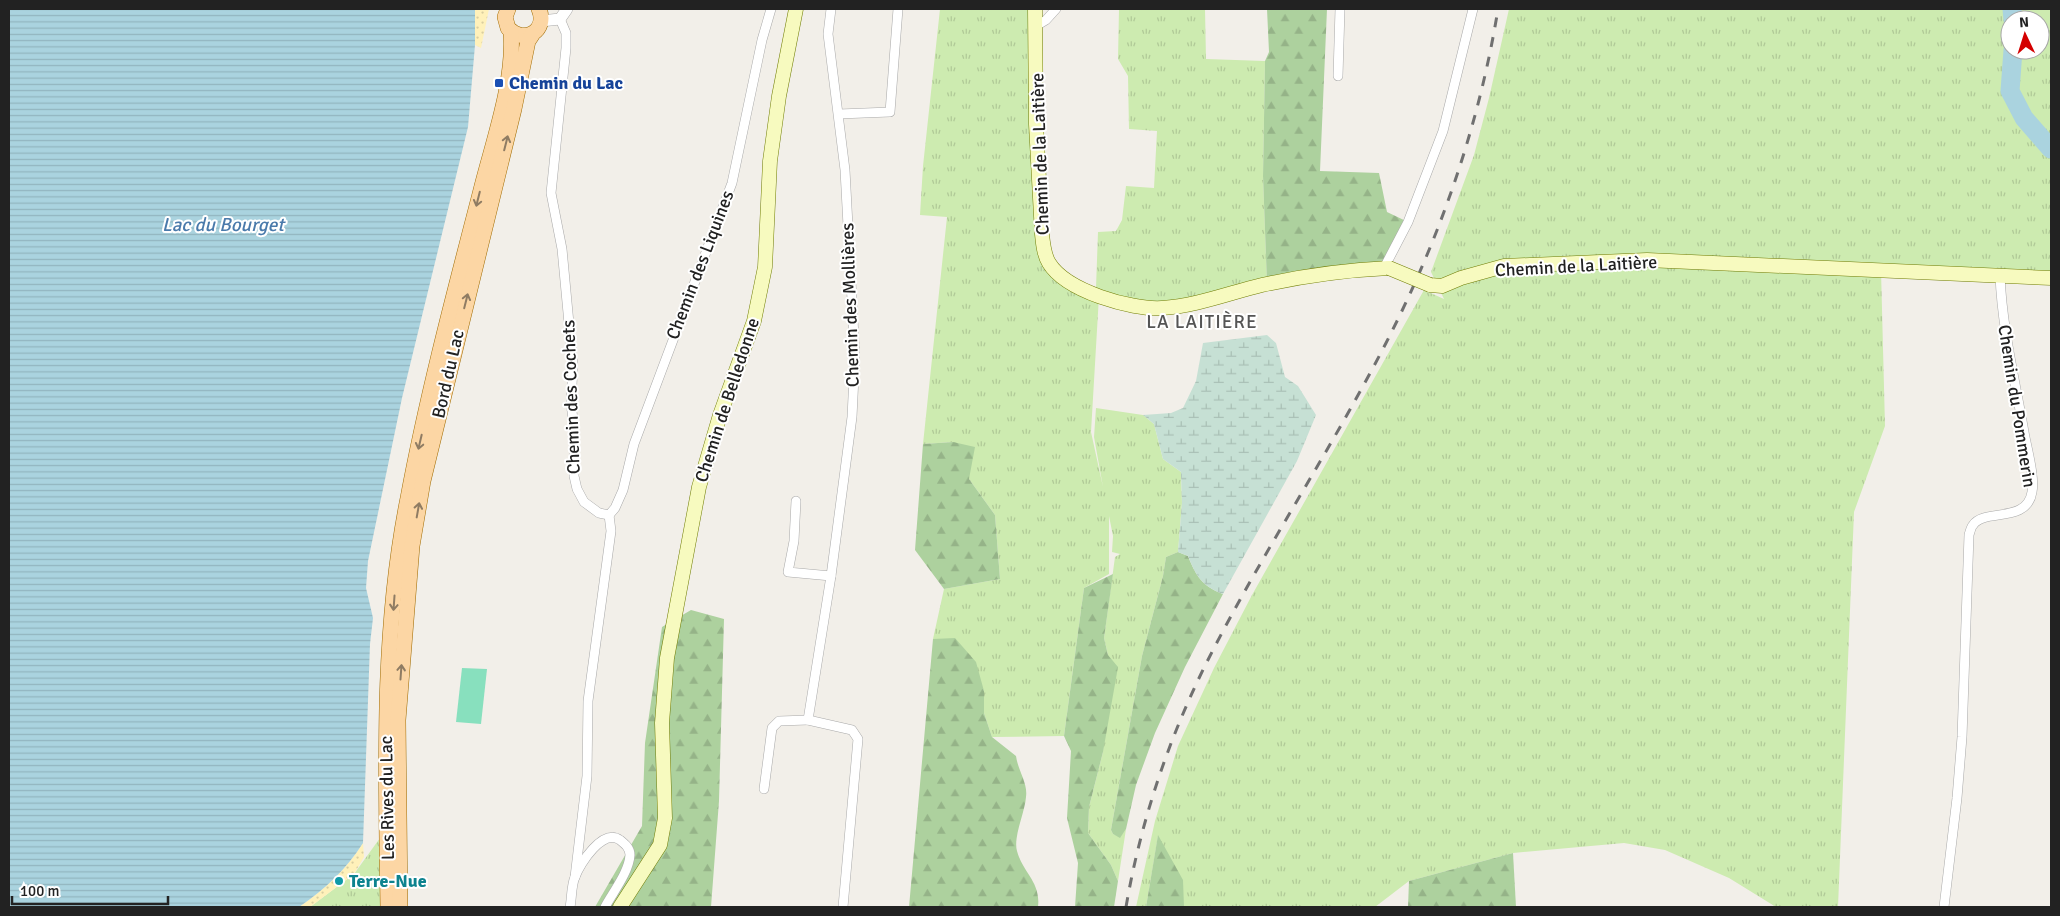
<svg xmlns="http://www.w3.org/2000/svg" width="2060" height="916" viewBox="0 0 2060 916" font-family="Signika,sans-serif">
  <defs>
    <pattern id="grass-tufts" width="24" height="20" patternUnits="userSpaceOnUse" patternTransform="scale(1.25)"><rect width="24" height="20" fill="#cdebb0"/><path d="M3 7l-1-3M5 7V3M7 7l1-3M15 17l-1-3M17 17v-4M19 17l1-3" fill="none" stroke="#b0c997"/></pattern>
    <pattern id="forest-firs" width="22" height="20" patternUnits="userSpaceOnUse" patternTransform="scale(1.25)"><rect width="22" height="20" fill="#add19e"/><path d="M5 1l3.5 6h-7zM16 11l3.5 6h-7z" fill="#95b388"/></pattern>
    <pattern id="wetland-marsh" width="20" height="14" patternUnits="userSpaceOnUse" patternTransform="scale(1.25)"><rect width="20" height="14" fill="#c6e0d4"/><path d="M1 5h8M5 5V1M11 12h8M15 12V8" fill="none" stroke="#aac0b6"/></pattern>
    <pattern id="sand-dots" width="8" height="8" patternUnits="userSpaceOnUse" patternTransform="scale(1.25)"><rect width="8" height="8" fill="#fff1ba"/><path d="M2 2h.1M6 6h.1" fill="none" stroke="#dacea0" stroke-width="1.8" stroke-linecap="round"/></pattern>
    <pattern id="water-rules" width="6" height="5" patternUnits="userSpaceOnUse" patternTransform="scale(1.25)"><rect width="6" height="5" fill="#aad3df"/><path d="M0 2.5h6" fill="none" stroke="#92b5bf"/></pattern>
  </defs>
  <rect width="100%" height="100%" fill="#f2efe9"/>
  <g fill="url(#grass-tufts)" fill-rule="evenodd">
    <polygon points="940,9 1034,9 1041,255 1055,271 1096,288 1098,232 1116,231 1122,220 1126,186 1154,188 1157,131 1129,129 1128,76 1118,59 1119,9 1205,9 1206,59 1265,61 1263,176 1267,284 1162,309 1099,296 1091,432 1103,487 1094,437 1096,408 1143,415 1154,424 1163,459 1181,472 1182,503 1178,552 1166,557 1163,576 1142,656 1111,830 1113,834 1120,837 1126,829 1118,881 1111,865 1088,833 1089,807 1103,752 1108,655 1104,638 1115,557 1120,554 1112,552 1113,536 1109,516 1109,574 1084,588 1064,736 992,737 984,713 984,691 955,639 933,639 944,589 1000,579 995,515 969,479 953,442 923,444 947,217 920,215 923,166"/>
    <path d="M1509 9H2051V278L1881 270 1885 426 1854 512 1838 907H1776L1729 878 1665 850 1624 843 1513 853 1409 881 1375 907H1172L1158 836 1146 907H1136L1155 821 1178 746 1214 668 1252 595 1424 290 1444 299 1431 272 1474 155 1489 98ZM2010 20H2040V50H2010Z"/>
    <polygon points="380,838 381,907 310,907 354,874"/>
  </g>
  <g fill="url(#forest-firs)">
    <polygon points="1267,9 1327,9 1320,171 1379,173 1387,212 1408,222 1384,268 1267,284 1263,176 1265,61 1269,52"/>
    <polygon points="953,442 975,447 969,479 995,515 1000,579 944,589 915,550 923,444"/>
    <path d="M1178 552 1188 556C1196 576 1202 586 1223 594L1185 667 1155 733 1136 785 1126 829 1120 838 1113 834 1111 830 1142 656 1163 576 1166 557Z"/>
    <polygon points="1113,574 1104,638 1108,655 1118,667 1103,752 1089,807 1088,833 1111,865 1118,881 1114,907 1075,907 1078,863 1067,818 1071,751 1064,736 1084,588"/>
    <polygon points="691,610 724,619 719,801 711,907 595,907 642,826 645,743 662,627"/>
    <path d="M955 638 976 662 984 691V713L992 737 1016 756C1018 771 1028 783 1026 797 1025 812 1013 837 1017 851 1023 873 1041 882 1038 907H909L933 639Z"/>
    <polygon points="1158,835 1183,880 1184,907 1146,907"/>
    <polygon points="1513,853 1516,907 1408,907 1409,881"/>
  </g>
  <path fill="url(#wetland-marsh)" d="M1267 335 1276 343 1285 377 1298 386 1316 415 1297 461 1223 594C1202 586 1196 576 1188 556L1178 552 1182 503 1181 472 1163 459 1154 424 1143 415 1171 413 1183 408 1196 381 1203 343Z"/>
  <g fill="url(#sand-dots)">
    <polygon points="475,9 489,9 481,48 475,45"/>
    <path d="M363 843 364 857 354 874 310 907H299C325 889 346 870 363 843Z"/>
  </g>
  <polygon fill="#88e0be" points="462,668 487,669 481,724 456,722"/>
  <path fill="url(#water-rules)" d="M9 9H475V45L468 127 402 398 368 561 366 588 373 618 370 644 363 843C346 870 325 889 299 907H9Z"/>
  <g fill="none" stroke-linecap="round" stroke-linejoin="round">
    <g stroke="#aad3df" stroke-width="19">
      <polyline points="2012,9 2013,20"/>
      <polyline points="2013,50 2010,91 2024,118 2051,149"/>
    </g>
    <g stroke="#a9a9a9" stroke-width="10">
      <g id="minor">
        <polyline points="831,9 828,34 845,170 855,356 852,417 831,576 808,720 852,730 858,739 843,907"/>
        <polyline points="560,19 566,33 566,48 551,193 562,249 573,366 571,404 575,434 574,476 577,489 584,502 599,513 609,515"/>
        <polyline points="1036,26 1046,20 1056,9"/>
        <polyline points="1338,76 1340,9"/>
        <polyline points="839,114 890,112 898,9"/>
        <polyline points="1384,268 1408,222 1443,131 1473,9"/>
        <polyline points="796,501 794,541 788,572 831,576"/>
        <polyline points="609,515 615,508 623,490 634,444 732,183 762,40 771,9"/>
        <polyline points="764,789 772,728 779,721 808,720"/>
        <polyline points="575,877 587,776 588,701 611,531 609,515"/>
        <path d="M570 907C572 898 571 886 575 877 580 863 603 828 620 840 625 844 630 848 630 855 629 872 613 892 605 907"/>
        <path d="M1944 907 1957 798 1962 737 1969 535C1970 532 1971 527 1973 525 1984 508 2027 524 2032 492 2035 477 2027 449 2024 432 2015 380 2002 328 2000 275"/>
      </g>
    </g>
    <g stroke="#a9a9a9" stroke-width="12">
      <polyline id="tertiary" points="541,21 560,19 567,9"/>
    </g>
    <g stroke="#707d05" stroke-width="15">
      <g id="secondary">
        <path d="M1035 9 1036 124 1042 234C1043 244 1044 255 1049 263 1066 291 1131 310 1162 308 1196 306 1229 293 1262 285 1303 276 1347 270 1389 268"/>
        <polyline points="1430,285 1442,286 1461,278 1504,266 1647,260 2051,278"/>
        <polyline points="620,907 660,845 665,818 662,723 667,658 699,487 720,415 754,321 765,267 770,161 779,96 796,9"/>
      </g>
    </g>
    <g stroke="#a06b00" stroke-width="16">
      <g id="primary">
        <path d="M508 9 505 17 508 28C524 45 548 31 539 9"/>
        <path d="M388 907C386 771 381 632 408 498 427 396 454 294 480 194 492 144 515 83 511 32"/>
        <polyline points="400,907 398,720 412,546 423,481 514,109 528,41 532,35"/>
      </g>
    </g>
    <use href="#minor" stroke="#fff" stroke-width="9"/>
    <use href="#tertiary" stroke="#fff" stroke-width="11"/>
    <use href="#secondary" stroke="#f7fabf" stroke-width="14"/>
    <use href="#primary" stroke="#fcd6a4" stroke-width="15"/>
    <path stroke="#707070" stroke-width="3" stroke-dasharray="10 10" stroke-linecap="butt" d="M1126 907C1141 819 1171 731 1212 652 1266 547 1332 448 1386 343 1440 238 1479 126 1498 9"/>
    <g stroke="#707d05" stroke-width="15" stroke-linecap="butt">
      <polyline id="secondary-bridge" points="1389,268 1430,285"/>
    </g>
    <use href="#secondary-bridge" stroke="#f7fabf" stroke-width="14"/>
  </g>
  <defs><path id="oneway-shaft" d="M-6 0H5M1.5-3L5.5 0L1.5 3" fill="none" stroke-width="1.6" stroke-linecap="round" stroke-linejoin="round" transform="scale(1.25)"/></defs>
  <g stroke="#8f7c63">
    <use href="#oneway-shaft" transform="translate(506 143) rotate(-76)"/>
    <use href="#oneway-shaft" transform="translate(478 199) rotate(104)"/>
    <use href="#oneway-shaft" transform="translate(466 301) rotate(-76)"/>
    <use href="#oneway-shaft" transform="translate(420 442) rotate(103)"/>
    <use href="#oneway-shaft" transform="translate(418 510) rotate(-80)"/>
    <use href="#oneway-shaft" transform="translate(394 603) rotate(94)"/>
    <use href="#oneway-shaft" transform="translate(401 672) rotate(-86)"/>
  </g>
  <rect fill="#1a4fb4" stroke="#fff" stroke-width="2" x="494" y="78" width="10" height="10" rx="2.5"/>
  <circle fill="#0f9aa8" stroke="#fff" stroke-width="2" cx="339" cy="881" r="5"/>
  <g text-anchor="middle" dominant-baseline="central" stroke-width="4" stroke-linejoin="round" paint-order="stroke">
    <g font-size="18" font-weight="bold" fill="#164399" stroke="#fff" text-anchor="start">
      <text x="509" y="83">Chemin du Lac</text>
    </g>
    <g font-size="18" fill="#222" stroke="#fff">
      <text transform="translate(1040 154) rotate(-92)">Chemin de la Laitière</text>
      <text transform="translate(700 265) rotate(-69)">Chemin des Liquines</text>
      <text transform="translate(1576 266) rotate(-3)">Chemin de la Laitière</text>
      <text transform="translate(850 305) rotate(-92)">Chemin des Mollières</text>
      <text transform="translate(448 374) rotate(-77)">Bord du Lac</text>
      <text transform="translate(571 397) rotate(-92)">Chemin des Cochets</text>
      <text transform="translate(727 400) rotate(-72)">Chemin de Belledonne</text>
      <text transform="translate(2017 406) rotate(81)">Chemin du Pommerin</text>
      <text transform="translate(387 798) rotate(-91)">Les Rives du Lac</text>
    </g>
    <g font-size="18" font-weight="bold" fill="#0d838f" stroke="#fff" text-anchor="start">
      <text x="349" y="881">Terre-Nue</text>
    </g>
    <g font-size="19" font-style="italic" fill="#4a7aab" stroke="#fff">
      <text x="223" y="225">Lac du Bourget</text>
    </g>
    <g font-size="19" letter-spacing="1" fill="#555" stroke="#fff">
      <text x="1202" y="322">LA LAITIÈRE</text>
    </g>
  </g>
  <rect width="2060" height="916" fill="none" stroke="#222222" stroke-width="20"/>
  <g transform="translate(2025 35) rotate(356)"><circle r="24" fill="#ffffff" stroke="#a7a7a7"/>
  <path d="M0-4L9 19L0 12L-9 19Z" fill="#d40000"/>
  <text y="-8" font-size="14" font-weight="bold" text-anchor="middle" fill="#222222">N</text>
  </g>
  <path d="M12 896v8h156v-8" fill="none" stroke="#222222" stroke-width="2.5"/>
  <text x="20" y="896" font-size="15" fill="#222222" stroke="#ffffff" stroke-width="4" paint-order="stroke">100 m</text>
</svg>
